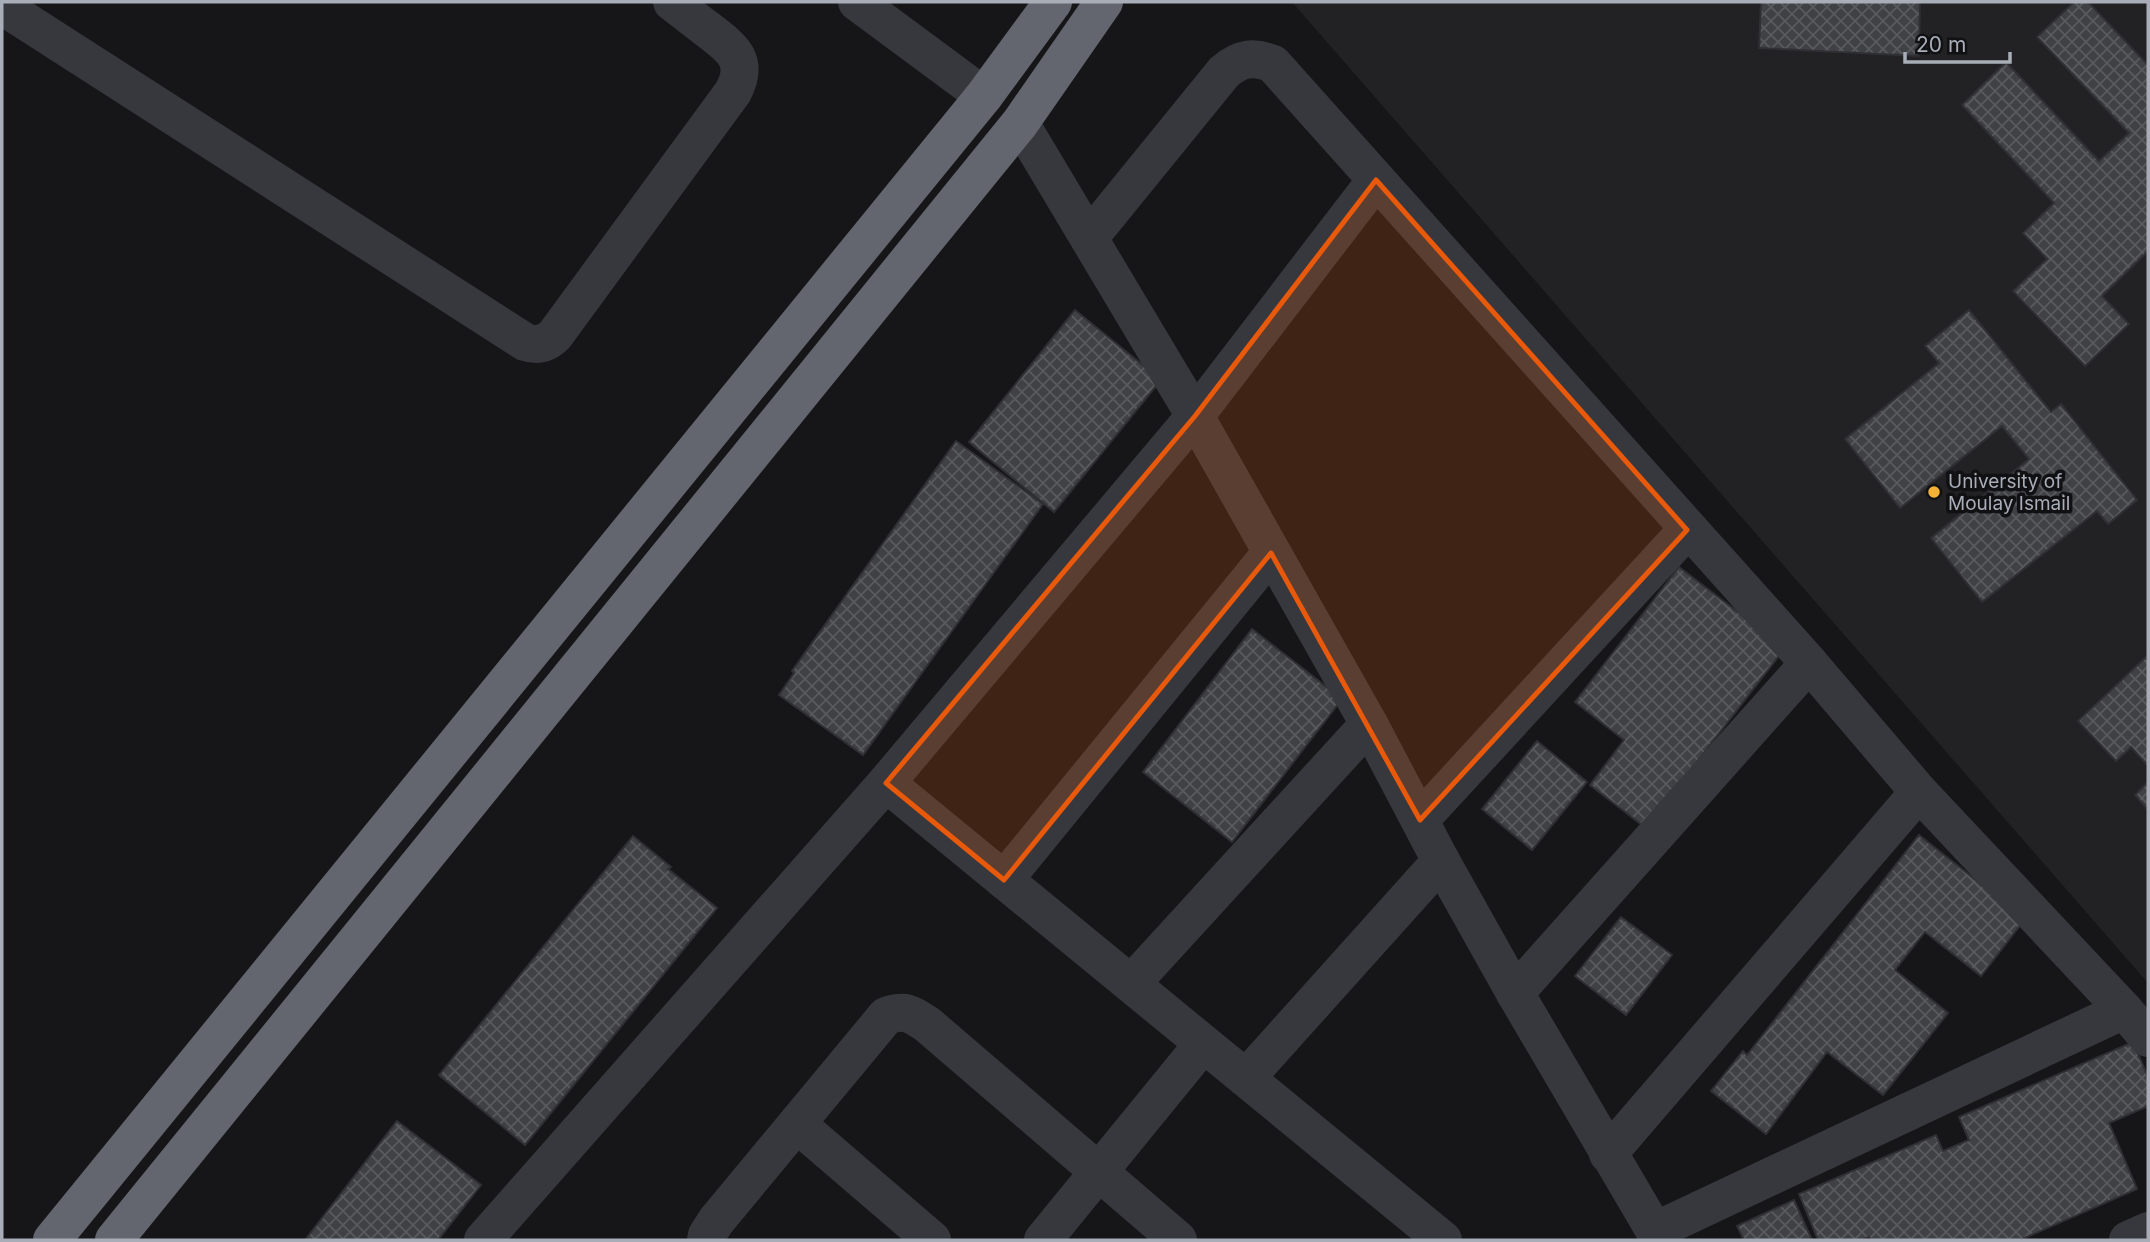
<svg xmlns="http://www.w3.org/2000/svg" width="2150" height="1242" viewBox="0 0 2150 1242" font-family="Inter,sans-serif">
  <defs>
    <pattern id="building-cross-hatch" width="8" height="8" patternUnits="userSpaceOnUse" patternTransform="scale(1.75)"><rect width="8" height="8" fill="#404145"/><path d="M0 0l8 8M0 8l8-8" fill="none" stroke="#595a5e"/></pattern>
  </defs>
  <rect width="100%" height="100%" fill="#161618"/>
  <polygon fill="#222225" points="1292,2 2148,2 2148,983"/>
  <g fill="url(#building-cross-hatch)" stroke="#303034" stroke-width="2">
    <polygon points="1761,2 1920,2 1919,56 1759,48"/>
    <polygon points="2074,2 2088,2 2148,65 2148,251 2102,296 2129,324 2085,366 2013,291 2047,259 2023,233 2054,203 1962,105 2006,62 2099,161 2129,133 2037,37"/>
    <polygon points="1075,310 1161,380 1054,512 969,442"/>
    <polygon points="1969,310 2051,412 2061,404 2137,500 2108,524 2097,511 1982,602 1931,538 2029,459 2002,426 1900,508 1845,439 1939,363 1925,346"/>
    <polygon points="956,441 1043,504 863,755 779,695 794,673 792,671"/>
    <polygon points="1679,567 1785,648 1646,828 1590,785 1624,740 1575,702"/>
    <polygon points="1252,629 1342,699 1232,842 1143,772"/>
    <polygon points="2146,657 2148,660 2148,766 2131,747 2116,761 2078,721"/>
    <polygon points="1537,741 1587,782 1532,850 1482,809"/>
    <polygon points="2148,782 2148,810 2135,795"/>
    <polygon points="1919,835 2025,919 1981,976 1925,932 1895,970 1948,1013 1883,1095 1827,1052 1766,1134 1711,1091 1743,1051 1747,1055"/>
    <polygon points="633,836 671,867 668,869 717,908 525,1145 439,1075"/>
    <polygon points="1621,917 1672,955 1626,1015 1575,976"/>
    <polygon points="2133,1042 2148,1077 2148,1106 2109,1123 2137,1189 2020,1240 1871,1240 1869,1237 1862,1240 1818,1240 1799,1194 1936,1135 1943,1151 1969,1140 1959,1117"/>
    <polygon points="397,1121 481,1185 438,1240 305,1240"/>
    <polygon points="1794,1200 1812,1240 1744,1240 1737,1226"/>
  </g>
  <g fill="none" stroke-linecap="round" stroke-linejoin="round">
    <g stroke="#37383d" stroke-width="38">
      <polyline points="857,2 984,96"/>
      <path d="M2 6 525 342C537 346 546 344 555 335L733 92C750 60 732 48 707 29 695 20 684 11 672 2"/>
      <polyline points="1020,123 1195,416 1369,724 1441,861 1515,993 1660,1240"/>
      <path d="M1089 238 1224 72C1240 58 1253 56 1273 64L1809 663 1919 792 2124 1010 2148 1038"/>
      <polyline points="886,783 1443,1240"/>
      <polyline points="1420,820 1687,530"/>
      <polyline points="1004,880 1271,553"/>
      <polyline points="1131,984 1369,724"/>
      <polyline points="1515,993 1809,663"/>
      <polyline points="1246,1078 1441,861"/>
      <polyline points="797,1124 932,1240"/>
      <polyline points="1608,1154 1919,792"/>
      <polyline points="1655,1231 2124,1010"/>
      <polyline points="483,1240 886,783 1195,416 1376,180"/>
      <path d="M706 1240 707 1235 716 1221 886 1016C906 1009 912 1014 928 1025L1178 1240"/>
      <polyline points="1043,1240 1203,1044"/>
      <polyline points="2128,1240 2148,1231"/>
    </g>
    <g stroke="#63666e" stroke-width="38">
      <polyline points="52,1240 984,96 1053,2"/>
      <polyline points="114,1240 1020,123 1104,2"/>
    </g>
  </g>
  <path fill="#e8590c" fill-opacity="0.2" stroke="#e8590c" stroke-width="5" stroke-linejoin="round" d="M1376 180 1687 530 1420 820 1271 553 1004 880 886 783 1195 416Z"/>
  <circle fill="#f2b134" stroke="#111113" stroke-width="2.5" cx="1934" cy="492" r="7"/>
  <g text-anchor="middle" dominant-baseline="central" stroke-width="7" stroke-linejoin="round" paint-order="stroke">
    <g font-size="19" fill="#a8adb8" stroke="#111113" text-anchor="start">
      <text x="1948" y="481">University of<tspan x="1948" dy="22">Moulay Ismail</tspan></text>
    </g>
  </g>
  <rect width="2150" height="1242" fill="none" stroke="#a8adb8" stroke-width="7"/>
  <path d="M1905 52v10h105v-10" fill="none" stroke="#a8adb8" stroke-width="3.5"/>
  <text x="1916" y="52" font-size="21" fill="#a8adb8" stroke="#111113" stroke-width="5" paint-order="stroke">20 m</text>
</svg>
